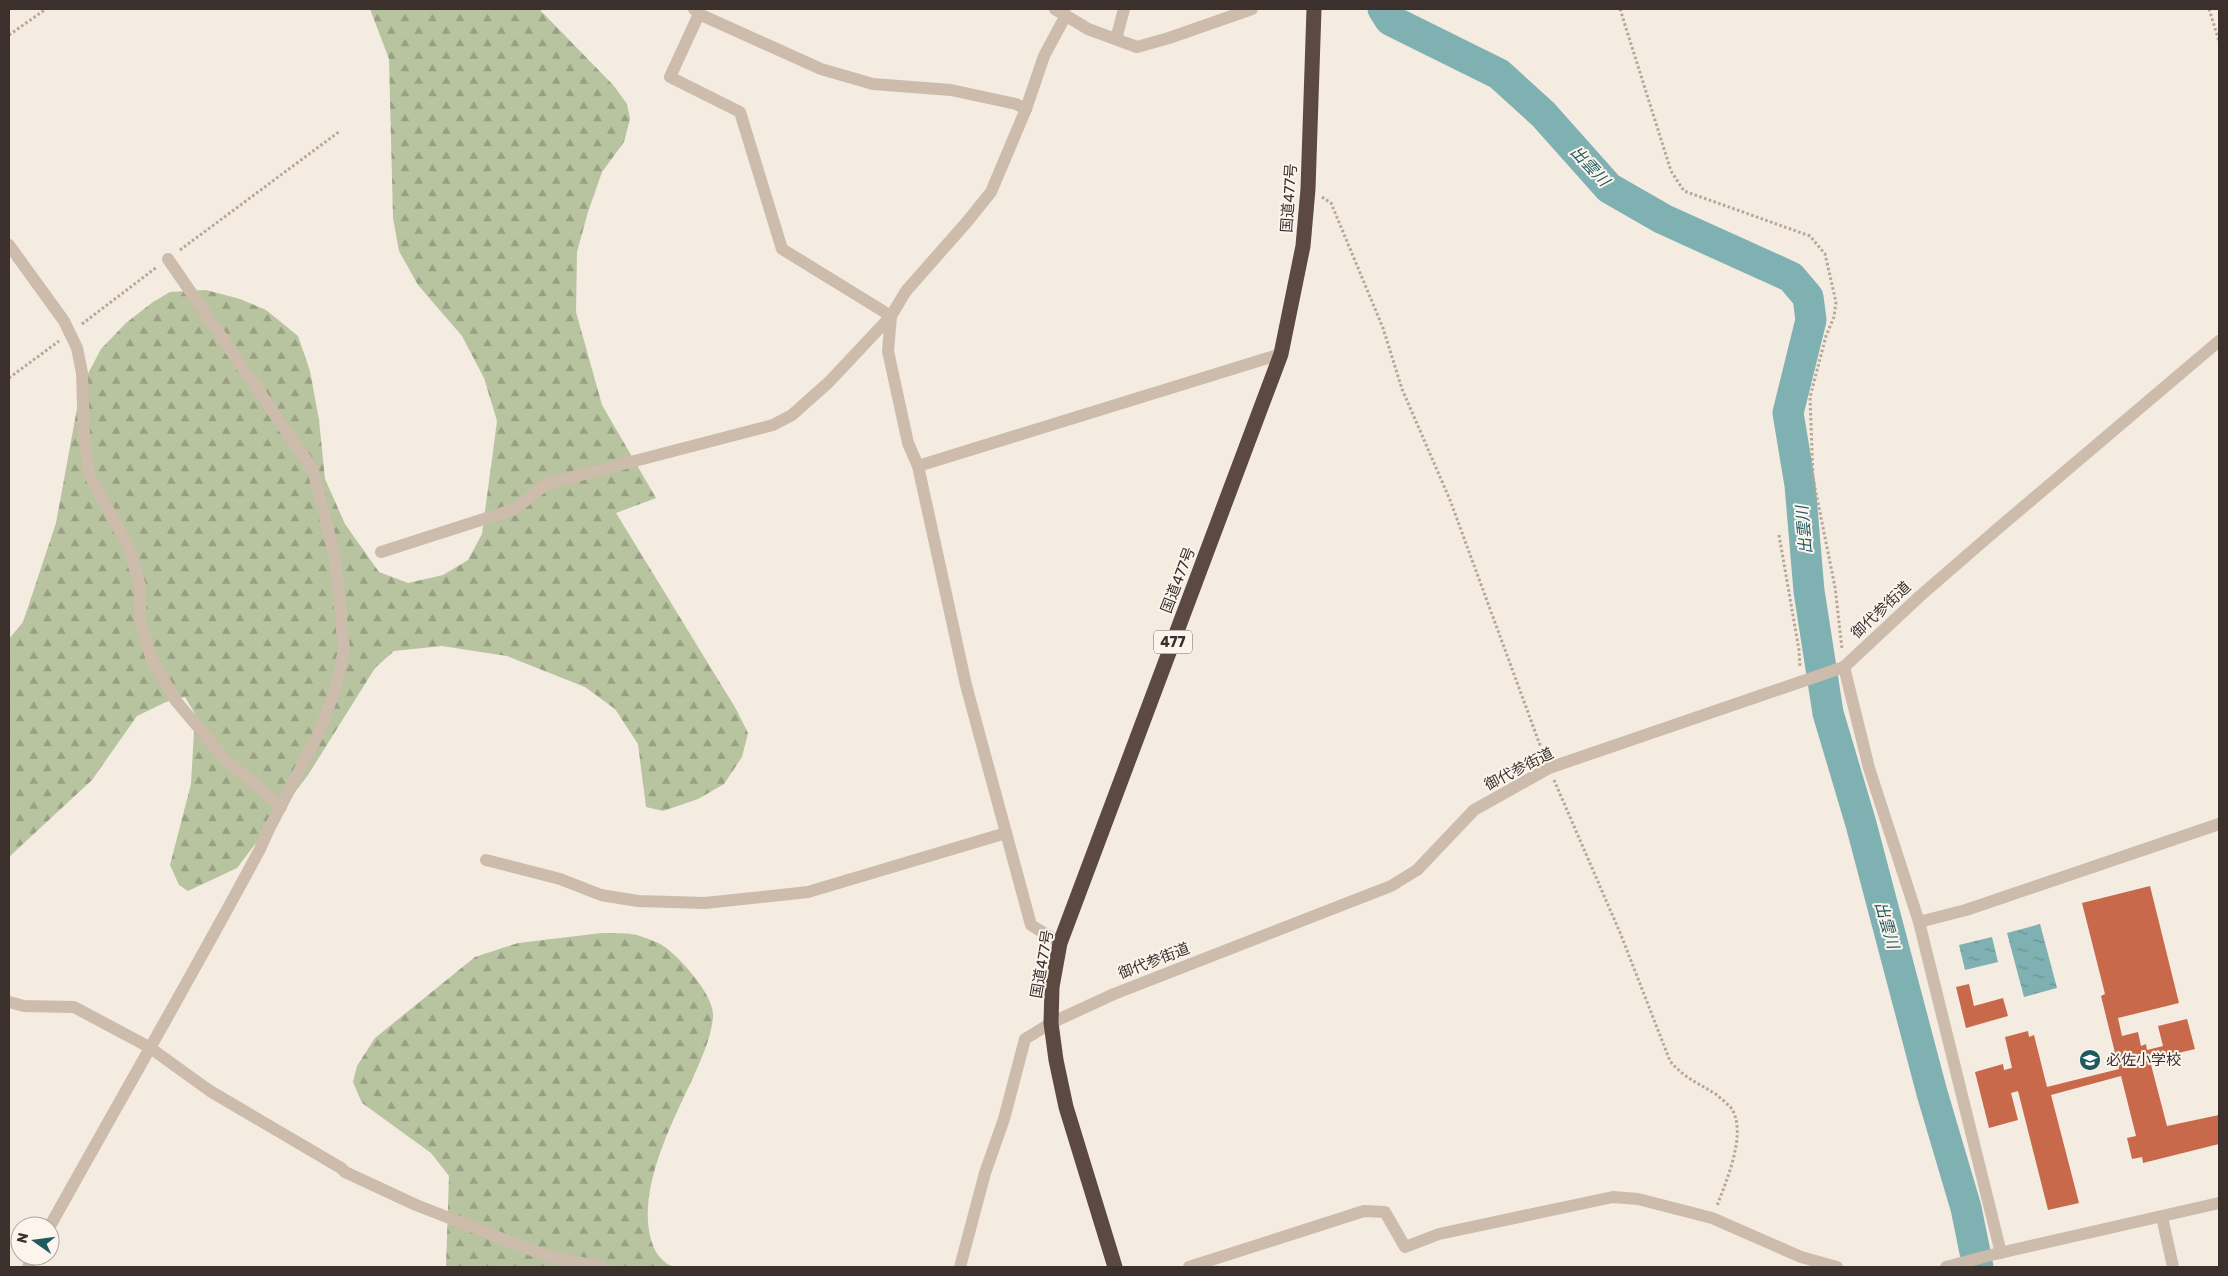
<svg xmlns="http://www.w3.org/2000/svg" width="2228" height="1276" viewBox="0 0 2228 1276" font-family="Rubik,'Noto Sans JP',sans-serif">
  <defs>
    <pattern id="forest-firs" width="22" height="20" patternUnits="userSpaceOnUse" patternTransform="scale(1.25)"><rect width="22" height="20" fill="#b8c4a0"/><path d="M5 1l3.5 6h-7zM16 11l3.5 6h-7z" fill="#97a083"/></pattern>
    <pattern id="water-ripples" width="26" height="14" patternUnits="userSpaceOnUse" patternTransform="scale(1.25)"><rect width="26" height="14" fill="#7fb0b2"/><path d="M2 4q2-2 4 0t4 0M15 11q2-2 4 0t4 0" fill="none" stroke="#699091"/></pattern>
  </defs>
  <rect width="100%" height="100%" fill="#f4ebe1"/>
  <g fill="url(#forest-firs)">
    <polygon points="370,9 539,9 614,86 627,104 630,119 624,142 602,172 588,212 577,252 576,312 602,405 656,498 616,513 736,709 748,733 742,757 724,784 698,799 663,811 646,807 638,744 615,709 585,687 507,656 442,646 394,651 375,668 308,775 237,868 188,891 179,885 170,865 191,784 195,714 185,697 166,702 137,716 92,780 9,857 9,639 23,622 56,523 81,387 101,349 126,323 153,302 170,292 206,290 240,299 266,310 298,336 310,371 319,420 325,479 345,524 379,572 408,583 443,575 468,560 482,534 497,421 484,378 462,336 418,285 399,251 393,218 389,59"/>
    <path d="M602 933C614 934 629 932 640 936 648 939 658 942 665 947 681 959 715 996 713 1017 711 1039 700 1062 691 1082 670 1127 633 1198 654 1248 658 1257 667 1266 676 1267H446L449 1176 431 1153 362 1103 353 1082 357 1066 375 1038 475 957 518 943Z"/>
  </g>
  <g fill="url(#water-ripples)">
    <polygon points="2040,924 2057,988 2024,997 2007,933"/>
    <polygon points="1992,937 1998,962 1965,970 1959,945"/>
  </g>
  <g fill="none" stroke-linecap="round" stroke-linejoin="round">
    <polyline stroke="#7fb0b2" stroke-width="31" points="1383,9 1390,20 1499,74 1543,114 1609,188 1663,219 1791,277 1808,297 1811,320 1788,413 1800,485 1809,591 1828,713 1861,824 1932,1093 1966,1208 1978,1267"/>
  </g>
  <g fill="#c8694b">
    <polygon points="2150,886 2179,1003 2118,1018 2122,1036 2138,1032 2141,1046 2146,1044 2147,1050 2163,1046 2158,1026 2187,1019 2195,1049 2166,1056 2166,1053 2149,1057 2167,1126 2219,1115 2219,1144 2143,1163 2142,1157 2132,1159 2127,1138 2136,1136 2121,1076 2051,1095 2079,1203 2048,1210 2018,1091 2011,1093 2018,1120 1989,1128 1975,1072 2003,1064 2004,1070 2012,1068 2005,1037 2028,1031 2029,1037 2034,1035 2047,1087 2119,1069 2101,996 2105,994 2082,903"/>
    <polygon points="1969,984 1974,1006 2003,998 2008,1016 1966,1028 1956,987"/>
  </g>
  <g fill="none" stroke-linecap="round" stroke-linejoin="round">
    <g stroke="#b9a596" stroke-width="3" stroke-dasharray="2.5 2.5" stroke-linecap="butt">
      <polyline points="1620,9 1671,171 1684,191 1810,236 1825,254 1836,302 1834,317 1826,336 1810,397 1813,478 1835,587 1842,649"/>
      <polyline points="2209,9 2219,41"/>
      <polyline points="9,35 46,9"/>
      <polyline points="1322,197 1331,203 1383,328 1402,389 1450,500 1544,756"/>
      <polyline points="180,250 340,131"/>
      <polyline points="82,324 157,267"/>
      <polyline points="9,378 59,341"/>
      <polyline points="1779,535 1799,650 1800,668"/>
      <path d="M1554 780 1621 935 1670 1061C1685 1079 1699 1083 1717 1095 1721 1099 1731 1106 1733 1111 1746 1137 1726 1181 1717 1206"/>
    </g>
    <g stroke="#cdbbac" stroke-width="12">
      <polyline points="694,9 699,14 821,69 873,84 951,90 1016,104 1026,109"/>
      <polyline points="1055,9 1088,29 1137,47 1169,38 1252,9"/>
      <polyline points="699,14 670,77 740,112 782,249 891,316"/>
      <polyline points="1116,39 1124,9"/>
      <polyline points="9,245 64,321 77,348 82,373 84,434 89,474 129,548 140,586 140,620 152,660 176,701 225,759 281,807"/>
      <polyline points="891,316 888,351 908,443 918,466 966,685 1031,925 1060,943"/>
      <polyline points="918,466 1281,354"/>
      <polyline points="381,552 515,509 546,484 773,425 792,415 829,382 891,316 906,291 966,223 991,192 1026,109 1044,56 1066,15"/>
      <polyline points="1844,667 1869,768 1919,922 1966,910 2219,824"/>
      <polyline points="486,860 560,879 601,895 638,901 705,903 808,892 1006,833"/>
      <polyline points="1919,922 2001,1253"/>
      <polyline points="9,1002 24,1006 74,1007 149,1047 210,1091 341,1168 345,1172 416,1205 547,1256 602,1267"/>
      <polyline points="2162,1217 2173,1267"/>
      <path d="M50 1226C120 1100 192 976 260 849L269 829 318 735 335 690 344 650 335 557 313 470 168 259"/>
      <polyline points="28,1267 34,1256"/>
      <polyline points="960,1267 985,1173 1004,1119 1025,1039 1051,1023 1114,994 1391,886 1417,870 1474,810 1549,768 1844,667 1920,596 1995,531 2219,341"/>
      <polyline points="1189,1267 1364,1211 1385,1212 1405,1247 1439,1234 1613,1197 1638,1199 1712,1218 1801,1257 1837,1267"/>
      <polyline points="1946,1267 1991,1255 2219,1203"/>
    </g>
    <polyline stroke="#5c4a42" stroke-width="15" points="1115,1267 1066,1107 1056,1060 1051,1023 1052,987 1060,943 1281,354 1303,246 1308,189 1314,9"/>
  </g>
  <defs>
    <g id="school-disc" transform="scale(1.125)"><circle r="9.5" fill="#1f5a5e" stroke="#fbf5ee"/><path d="M0-5L7-2L0 1L-7-2ZM-4 1L0 2.5L4 1V4Q0 6-4 4Z" fill="#fff"/></g>
  </defs>
  <g fill-rule="evenodd">
    <use href="#school-disc" x="2090" y="1060"/>
  </g>
  <g text-anchor="middle" dominant-baseline="central" stroke-width="4" stroke-linejoin="round" paint-order="stroke">
    <rect fill="#fbf5ee" stroke="#756b66" stroke-width="1" x="1154" y="630.5" width="38" height="23" rx="4"/>
    <g font-size="14" font-weight="bold" fill="#3b302b">
      <text x="1173" y="642">477</text>
    </g>
    <g font-size="15" fill="#3b302b" stroke="#fbf5ee">
      <text transform="translate(1289 198) rotate(-86)">国道477号</text>
      <text transform="translate(1178 580) rotate(-69)">国道477号</text>
      <text transform="translate(1881 610) rotate(-43)">御代参街道</text>
      <text transform="translate(1519 769) rotate(-27)">御代参街道</text>
      <text transform="translate(1154 961) rotate(-21)">御代参街道</text>
      <text transform="translate(1042 964) rotate(-80)">国道477号</text>
    </g>
    <g font-size="15" fill="#3b302b" stroke="#fbf5ee" text-anchor="start">
      <text x="2106" y="1060">必佐小学校</text>
    </g>
    <g font-size="16" font-style="italic" fill="#1f5a5e" stroke="#fbf5ee">
      <text transform="translate(1590 166) rotate(47)">出雲川</text>
      <text transform="translate(1804 530) rotate(-95)">出雲川</text>
      <text transform="translate(1887 925) rotate(74)">出雲川</text>
    </g>
  </g>
  <rect width="2228" height="1276" fill="none" stroke="#3b302b" stroke-width="20"/>
  <g transform="translate(35 1241) rotate(284)"><circle r="24" fill="#fbf5ee" stroke="#aea6a0"/>
  <path d="M0-4L9 19L0 12L-9 19Z" fill="#1f5a5e"/>
  <text y="-8" font-size="14" font-weight="bold" text-anchor="middle" fill="#3b302b">N</text>
  </g>
</svg>
